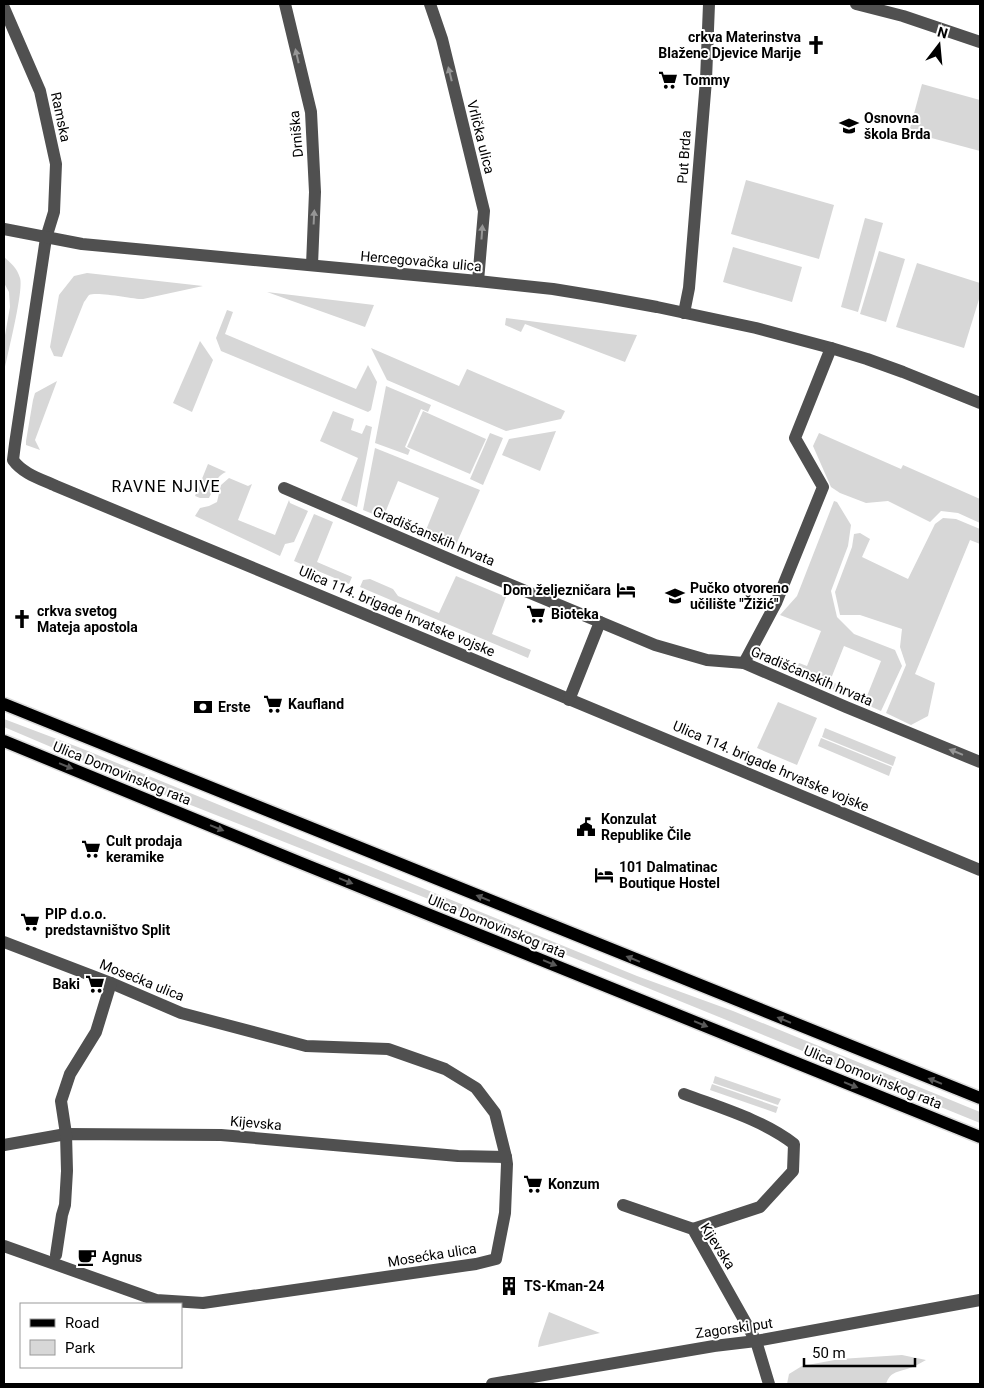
<svg xmlns="http://www.w3.org/2000/svg" width="984" height="1388" viewBox="0 0 984 1388" font-family="Roboto,sans-serif">
  <rect width="100%" height="100%" fill="#fff"/>
  <g fill="#d7d7d7">
    <polygon points="922,84 980,100 980,151 909,132"/>
    <polygon points="746,180 834,205 819,259 731,234"/>
    <polygon points="865,218 883,223 858,312 841,307"/>
    <polygon points="733,247 802,267 792,302 723,282"/>
    <polygon points="879,251 905,259 886,322 860,314"/>
    <path d="M4 257C11 263 17 268 20 278 24 291 7 356 4 373V341L10 307 9 292 4 283Z"/>
    <polygon points="917,263 980,283 980,296 964,348 896,327"/>
    <path d="M87 273 203 286 143 299C132 299 97 291 89 295 87 297 86 300 84 302L62 357 54 356 50 347 59 295 74 276Z"/>
    <polygon points="267,292 374,305 365,327"/>
    <polygon points="227,310 233,312 225,334 356,389 368,365 377,382 371,410 368,412 221,351 216,338"/>
    <polygon points="506,318 637,335 625,362 525,324 521,332 505,325"/>
    <polygon points="200,341 213,360 192,412 173,403"/>
    <polygon points="371,348 459,386 467,369 565,411 561,419 506,431 387,380"/>
    <polygon points="57,381 35,440 40,450 26,445 26,441 33,400 35,393"/>
    <polygon points="386,386 431,405 428,412 421,409 405,447 410,450 408,455 375,443"/>
    <polygon points="333,411 354,419 351,430 362,434 366,425 372,427 357,507 341,500 358,458 320,441"/>
    <polygon points="423,411 486,439 470,474 407,447"/>
    <polygon points="556,431 540,471 502,455 509,439"/>
    <polygon points="490,433 503,438 483,485 470,479"/>
    <polygon points="819,433 901,469 903,465 980,499 980,523 958,513 941,511 930,522 888,501 866,503 840,493 831,487 813,446"/>
    <polygon points="375,448 480,490 455,547 451,546 424,535 439,498 398,481 383,518 363,510"/>
    <path d="M208 464 226 472C214 477 215 488 209 498H200L195 496Z"/>
    <polygon points="229,478 248,486 252,484 238,520 275,535 289,500 290,503 308,511 294,542 285,544 280,556 195,516 200,508 209,506 217,502 221,485"/>
    <polygon points="834,501 837,502 851,525 848,546 831,591 837,617 854,634 895,650 902,666 881,711 858,701 861,694 867,696 881,661 844,646 830,681 843,687 841,693 796,672 799,663 807,666 821,631 780,615 797,596"/>
    <polygon points="314,514 333,522 317,562 352,577 349,584 294,561"/>
    <polygon points="943,518 956,519 980,529 980,544 970,540 915,674 935,683 928,716 911,725 886,713 906,665 900,647 902,629 860,615 840,615 835,592 852,547 854,534 860,533 870,539 862,557 908,579 935,524"/>
    <polygon points="456,576 506,597 492,634 531,650 528,658 360,587 363,580 370,579 393,589 398,596 439,613"/>
    <polygon points="778,702 817,718 797,765 757,748"/>
    <polygon points="4,719 78,747 637,976 733,1011 980,1112 980,1123 431,900 150,789 4,727"/>
    <polygon points="825,728 896,757 893,766 822,737"/>
    <polygon points="821,738 892,767 889,776 818,746"/>
    <polygon points="715,1076 781,1099 778,1105 713,1083"/>
    <polygon points="712,1084 778,1107 776,1113 710,1090"/>
    <polygon points="549,1312 600,1333 538,1347 539,1341"/>
    <path d="M902 1355 926 1360C920 1363 914 1367 907 1369 897 1372 890 1372 886 1384H787L789 1374 802 1366 840 1359Z"/>
  </g>
  <g fill="none" stroke-linecap="round" stroke-linejoin="round">
    <g stroke="#dbdbdb" stroke-width="15">
      <g id="major">
        <polyline points="4,704 980,1098"/>
        <polyline points="4,741 301,863 980,1137"/>
      </g>
    </g>
    <g stroke="#505050" stroke-width="12">
      <polyline points="285,4 311,112 315,192 312,265"/>
      <polyline points="430,4 442,39 484,211 478,281"/>
      <polyline points="856,4 903,16 980,42"/>
      <path d="M4 8 40 91 56 164 54 212 46 238 15 444 13 460C23 474 41 479 56 486L980 870"/>
      <polyline points="4,229 82,244 478,281 553,289 602,297 657,307 756,328 831,348 867,359 903,372 980,403"/>
      <polyline points="684,313 689,288 706,80 709,4"/>
      <polyline points="284,488 475,570 600,622 569,700"/>
      <polyline points="600,622 655,645 707,660 744,663 846,707 980,762"/>
      <polyline points="744,663 776,603 823,487 795,438 831,348"/>
      <polyline points="4,942 111,983 181,1013 306,1046 388,1049 445,1069 476,1088 495,1113 506,1157 507,1164 505,1213 496,1259 476,1264 203,1303 156,1300 4,1246"/>
      <path d="M684 1094C721 1108 763 1120 794 1144L793 1171 760 1207 693 1229"/>
      <polyline points="4,1145 66,1134 221,1135 458,1156 506,1157"/>
      <polyline points="623,1205 693,1229 756,1341 769,1384"/>
      <polyline points="56,1255 62,1215 65,1205 67,1171 66,1134 61,1101 70,1074 96,1032 111,983"/>
      <polyline points="492,1384 714,1346 756,1341 980,1300"/>
    </g>
    <use href="#major" stroke="#000" stroke-width="12"/>
  </g>
  <defs><path id="oneway-solid" d="M-6-.8H1V-3.2L6.5 0L1 3.2V.8H-6Z" transform="scale(1.25)"/></defs>
  <g fill="#969696">
    <use href="#oneway-solid" transform="translate(297 56) rotate(-103)"/>
    <use href="#oneway-solid" transform="translate(450 74) rotate(-104)"/>
    <use href="#oneway-solid" transform="translate(314 217) rotate(-87)"/>
    <use href="#oneway-solid" transform="translate(482 232) rotate(-86)"/>
    <use href="#oneway-solid" transform="translate(956 752) rotate(-158)"/>
  </g>
  <g fill="#595959">
    <use href="#oneway-solid" transform="translate(66 766) rotate(22)"/>
    <use href="#oneway-solid" transform="translate(217 828) rotate(22)"/>
    <use href="#oneway-solid" transform="translate(346 881) rotate(22)"/>
    <use href="#oneway-solid" transform="translate(483 898) rotate(-158)"/>
    <use href="#oneway-solid" transform="translate(633 959) rotate(-158)"/>
    <use href="#oneway-solid" transform="translate(550 963) rotate(22)"/>
    <use href="#oneway-solid" transform="translate(784 1020) rotate(-158)"/>
    <use href="#oneway-solid" transform="translate(701 1024) rotate(22)"/>
    <use href="#oneway-solid" transform="translate(935 1081) rotate(-158)"/>
    <use href="#oneway-solid" transform="translate(851 1085) rotate(22)"/>
  </g>
  <defs>
    <g id="church-bare" transform="scale(1.5)"><path d="M-1.2-6h2.4v3.5h3.3v2.4h-3.3V6h-2.4V-.1h-3.3v-2.4h3.3Z" fill="#000" stroke="#fff" stroke-width="2.5" paint-order="stroke"/></g>
    <g id="supermarket-bare" transform="scale(1.5)"><path d="M-6-5.5h2.5l.6 2H6L4.5 2H-2.5L-4.4-4H-6ZM-1.5 3.2a1.3 1.3 0 1 0 .1 0ZM3 3.2a1.3 1.3 0 1 0 .1 0Z" fill="#000" stroke="#fff" stroke-width="2.5" paint-order="stroke"/></g>
    <g id="school-bare" transform="scale(1.5)"><path d="M0-5L7-2L0 1L-7-2ZM-4 1L0 2.5L4 1V4Q0 6-4 4Z" fill="#000" stroke="#fff" stroke-width="2.5" paint-order="stroke"/></g>
    <g id="hotel-bare" transform="scale(1.5)"><path d="M-6-4.5h1.5V1H6V5H4.5V3h-9V5H-6ZM-4 0a1.8 1.8 0 1 1 3.6 0ZM.5 0V-2.5h3Q6-2.5 6 0Z" fill="#000" stroke="#fff" stroke-width="2.5" paint-order="stroke"/></g>
    <g id="university-bare" transform="scale(1.5)"><path d="M0-5L7-2L0 1L-7-2ZM-4 1L0 2.5L4 1V4Q0 6-4 4Z" fill="#000" stroke="#fff" stroke-width="2.5" paint-order="stroke"/></g>
    <g id="bank-bare" transform="scale(1.5)"><path d="M-6-4H6V4H-6ZM0-2.3a2.3 2.3 0 1 0 0 4.6a2.3 2.3 0 1 0 0-4.6Z" fill="#000" stroke="#fff" stroke-width="2.5" paint-order="stroke"/></g>
    <g id="civic-bare" transform="scale(1.5)"><path d="M-.6-6.5H3V-4.5H.6V-3L4-1V1h2V6H-6V1h2V-1L-.6-3ZM-1.2 2.5V6h2.4V2.5Z" fill="#000" stroke="#fff" stroke-width="2.5" paint-order="stroke"/></g>
    <g id="cafe-bare" transform="scale(1.5)"><path d="M-5.5-4.5H6V0H3Q3 3.5 0 3.5H-2.5Q-5.5 3.5-5.5 0ZM3-3.2v2h1.7v-2ZM-6 4.5H4V6H-6Z" fill="#000" stroke="#fff" stroke-width="2.5" paint-order="stroke"/></g>
    <g id="building-bare" transform="scale(1.5)"><path d="M-4-6H4V6H1V3H-1V6H-4ZM-2.5-4.3h1.7v1.8h-1.7ZM.8-4.3h1.7v1.8H.8ZM-2.5-1h1.7V.8h-1.7ZM.8-1h1.7V.8H.8Z" fill="#000" stroke="#fff" stroke-width="2.5" paint-order="stroke"/></g>
  </defs>
  <g fill-rule="evenodd">
    <use href="#church-bare" x="816" y="45"/>
    <use href="#supermarket-bare" x="668" y="80"/>
    <use href="#school-bare" x="849" y="126"/>
    <use href="#hotel-bare" x="626" y="590"/>
    <use href="#university-bare" x="675" y="596"/>
    <use href="#supermarket-bare" x="536" y="614"/>
    <use href="#church-bare" x="22" y="619"/>
    <use href="#supermarket-bare" x="273" y="704"/>
    <use href="#bank-bare" x="203" y="707"/>
    <use href="#civic-bare" x="586" y="827"/>
    <use href="#supermarket-bare" x="91" y="849"/>
    <use href="#hotel-bare" x="604" y="875"/>
    <use href="#supermarket-bare" x="30" y="922"/>
    <use href="#supermarket-bare" x="95" y="984"/>
    <use href="#supermarket-bare" x="533" y="1184"/>
    <use href="#cafe-bare" x="87" y="1257"/>
    <use href="#building-bare" x="509" y="1286"/>
  </g>
  <g text-anchor="middle" dominant-baseline="central" stroke-width="4" stroke-linejoin="round" paint-order="stroke">
    <g font-size="14" font-weight="bold" fill="#000" stroke="#fff" text-anchor="start">
      <text x="801" y="37" text-anchor="end">crkva Materinstva<tspan x="801" dy="16">Blažene Djevice Marije</tspan></text>
      <text x="683" y="80">Tommy</text>
      <text x="864" y="118">Osnovna<tspan x="864" dy="16">škola Brda</tspan></text>
      <text x="690" y="588">Pučko otvoreno<tspan x="690" dy="16">učilište "Žižić"</tspan></text>
      <text x="611" y="590" text-anchor="end">Dom željezničara</text>
      <text x="37" y="611">crkva svetog<tspan x="37" dy="16">Mateja apostola</tspan></text>
      <text x="551" y="614">Bioteka</text>
      <text x="288" y="704">Kaufland</text>
      <text x="218" y="707">Erste</text>
      <text x="601" y="819">Konzulat<tspan x="601" dy="16">Republike Čile</tspan></text>
      <text x="106" y="841">Cult prodaja<tspan x="106" dy="16">keramike</tspan></text>
      <text x="619" y="867">101 Dalmatinac<tspan x="619" dy="16">Boutique Hostel</tspan></text>
      <text x="45" y="914">PIP d.o.o.<tspan x="45" dy="16">predstavništvo Split</tspan></text>
      <text x="80" y="984" text-anchor="end">Baki</text>
      <text x="548" y="1184">Konzum</text>
      <text x="102" y="1257">Agnus</text>
      <text x="524" y="1286">TS-Kman-24</text>
    </g>
    <g font-size="14" fill="#000" stroke="#fff">
      <text transform="translate(61 117) rotate(78)">Ramska</text>
      <text transform="translate(296 134) rotate(-95)">Drniška</text>
      <text transform="translate(481 137) rotate(76)">Vrlička ulica</text>
      <text transform="translate(684 157) rotate(-86)">Put Brda</text>
      <text transform="translate(421 261) rotate(5)">Hercegovačka ulica</text>
      <text transform="translate(434 536) rotate(23)">Gradišćanskih hrvata</text>
      <text transform="translate(397 611) rotate(23)">Ulica 114. brigade hrvatske vojske</text>
      <text transform="translate(812 676) rotate(23)">Gradišćanskih hrvata</text>
      <text transform="translate(771 766) rotate(23)">Ulica 114. brigade hrvatske vojske</text>
      <text transform="translate(122 773) rotate(22)">Ulica Domovinskog rata</text>
      <text transform="translate(497 926) rotate(22)">Ulica Domovinskog rata</text>
      <text transform="translate(142 980) rotate(22)">Mosećka ulica</text>
      <text transform="translate(873 1077) rotate(22)">Ulica Domovinskog rata</text>
      <text transform="translate(256 1123) rotate(5)">Kijevska</text>
      <text transform="translate(718 1246) rotate(57)">Kijevska</text>
      <text transform="translate(432 1255) rotate(-9)">Mosećka ulica</text>
      <text transform="translate(734 1328) rotate(-8)">Zagorski put</text>
    </g>
    <g font-size="16" letter-spacing="1" fill="#000" stroke="#fff">
      <text x="166" y="486">RAVNE NJIVE</text>
    </g>
  </g>
  <rect width="984" height="1388" fill="none" stroke="#000000" stroke-width="10"/>
  <rect x="20" y="1303" width="162" height="65" fill="#ffffff" stroke="#999999"/>
  <rect x="30" y="1319" width="25" height="8" fill="#000000" stroke="#999999"/>
  <text x="65" y="1328" font-size="15" fill="#000000">Road</text>
  <rect x="30" y="1340" width="25" height="15" fill="#d7d7d7" stroke="#999999"/>
  <text x="65" y="1353" font-size="15" fill="#000000">Park</text>
  <g transform="translate(939 45) rotate(16)" stroke="#ffffff" stroke-width="4" paint-order="stroke">
  <path d="M0-4L9 19L0 12L-9 19Z" fill="#000000"/>
  <text y="-8" font-size="14" font-weight="bold" text-anchor="middle" fill="#000000">N</text>
  </g>
  <path d="M804 1358v8h111v-8" fill="none" stroke="#000000" stroke-width="2.5"/>
  <text x="812" y="1358" font-size="15" fill="#000000" stroke="#ffffff" stroke-width="4" paint-order="stroke">50 m</text>
</svg>
